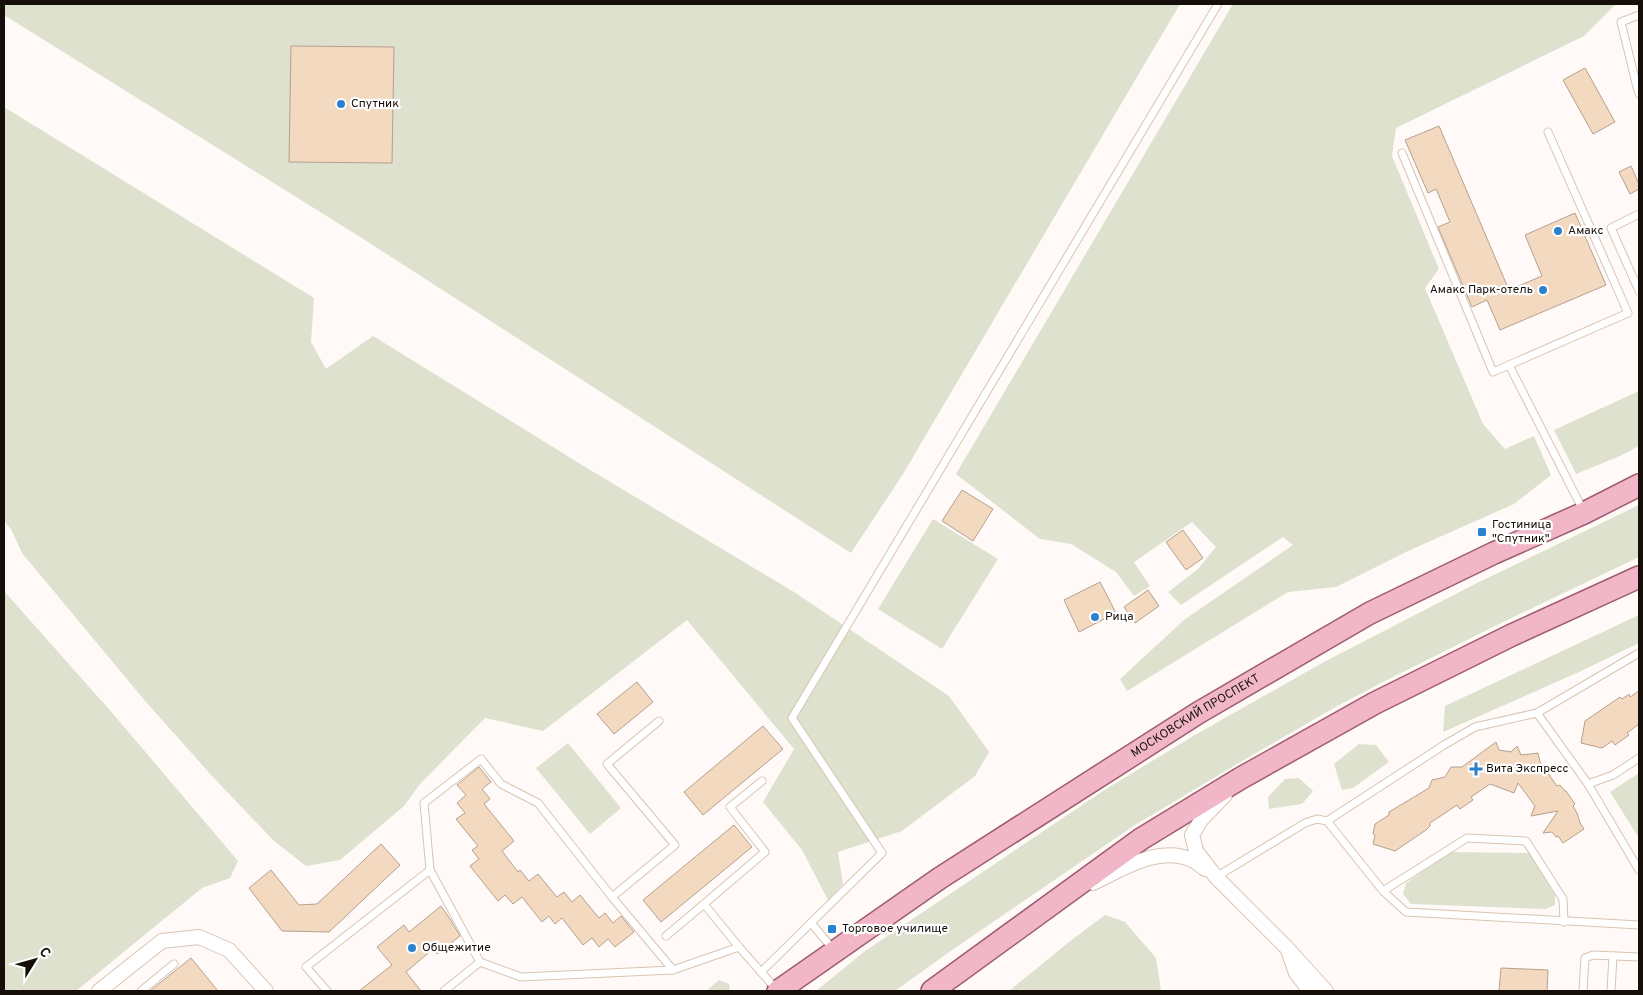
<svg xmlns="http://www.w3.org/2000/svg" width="1643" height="995" viewBox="0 0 1643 995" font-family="Overpass,sans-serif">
  <rect width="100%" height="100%" fill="#fffaf7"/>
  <g fill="#dde1cd">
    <polygon points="4,4 1180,4 903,474 851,553 357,235 4,15"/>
    <polygon points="1233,4 1616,4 1584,36 1396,128 1392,156 1439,269 1425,288 1483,424 1505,449 1534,436 1551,475 1514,504 1408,551 1336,587 1288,592 1127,691 1120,679 1184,620 1293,545 1283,537 1181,605 1168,592 1197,570 1216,547 1192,522 1134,562 1150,586 1134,596 1116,572 1071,544 1040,539 956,474"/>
    <polygon points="4,107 314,298 311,342 326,369 373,336 582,465 794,592 949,696 989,752 975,776 902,831 838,852 843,884 828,900 802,850 763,802 794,749 687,620 543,731 485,718 420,784 404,806 340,860 306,866 274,841 212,776 146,702 22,553 11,529 4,521"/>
    <polygon points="1639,391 1639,446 1620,456 1576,474 1554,430"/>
    <polygon points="1639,505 1639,557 1497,625 1381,683 1332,709 1232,767 1135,825 952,950 895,991 816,991 865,951 1106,789 1195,735 1322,663 1475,584"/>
    <polygon points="933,519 998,559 942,649 878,609"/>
    <polygon points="4,591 114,715 238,861 230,878 202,888 76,991 4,991"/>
    <polygon points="1639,615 1639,643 1579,672 1443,732 1445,706"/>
    <polygon points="568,743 621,808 590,834 536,768"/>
    <polygon points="1359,744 1376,745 1389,762 1353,788 1342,790 1334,764"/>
    <polygon points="1639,773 1639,838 1610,792"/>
    <polygon points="1299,778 1313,791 1302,804 1269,809 1268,797 1285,779"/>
    <polygon points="1451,852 1529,853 1555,895 1555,905 1545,909 1411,904 1403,894 1406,883"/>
    <polygon points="1105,915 1125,922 1156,958 1161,991 1009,991 1069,942"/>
    <polygon points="719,980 729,984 730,991 706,991"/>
  </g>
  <g fill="#f4d9c1" stroke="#b4a08f">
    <polygon points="291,46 394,47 392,163 289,162"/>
    <polygon points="1585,68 1615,122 1593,134 1563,80"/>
    <polygon points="1439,126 1509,290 1542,276 1525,235 1575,213 1606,285 1500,330 1487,300 1472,307 1438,227 1450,222 1436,189 1428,193 1405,140"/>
    <polygon points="1631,166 1639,184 1639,189 1630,194 1619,172"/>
    <polygon points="962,490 993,509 973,541 942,521"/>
    <polygon points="1183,530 1203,558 1186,570 1166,542"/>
    <polygon points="1100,582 1116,613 1079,632 1064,600"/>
    <polygon points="1148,590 1159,606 1135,623 1124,607"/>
    <polygon points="637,682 653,702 614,734 597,714"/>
    <polygon points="1639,691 1639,724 1627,733 1629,735 1615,745 1612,741 1602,748 1581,743 1585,721 1620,697 1622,699 1629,694 1630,697"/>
    <polygon points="763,726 783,749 703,815 684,792"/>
    <polygon points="1496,742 1499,750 1511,752 1517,746 1521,755 1538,753 1540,762 1557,786 1560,785 1565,791 1566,791 1575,804 1573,806 1577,813 1580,823 1584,829 1563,843 1558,836 1556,837 1552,832 1543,833 1558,811 1531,816 1535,806 1518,783 1514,793 1490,784 1471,797 1473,800 1460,809 1457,805 1430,823 1430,826 1426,830 1395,851 1373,844 1375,835 1373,834 1375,824 1389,815 1389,812 1429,788 1432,780 1445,777 1451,767 1462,767"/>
    <polygon points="479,767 491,782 482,789 490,799 484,804 514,841 502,851 518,872 520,870 529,881 538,874 557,897 564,892 572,902 580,895 599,918 605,913 613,923 621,916 634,932 615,947 608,939 599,947 592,938 583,945 562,918 555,924 549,916 542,922 522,897 513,904 505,895 498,901 470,866 479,859 472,850 478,846 456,819 465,813 457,803 466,795 457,785"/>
    <polygon points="734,825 752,847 661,922 643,900"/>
    <polygon points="381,844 400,865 329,932 282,931 249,888 271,870 299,905 317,904"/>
    <polygon points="441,906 450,919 460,936 437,954 433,949 406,972 421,991 359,991 392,965 377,947 404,925 409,932"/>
    <polygon points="191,958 218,991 150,991"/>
    <polygon points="1501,968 1548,970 1547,991 1499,991"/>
  </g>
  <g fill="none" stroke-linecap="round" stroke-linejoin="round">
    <g stroke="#d8c4b2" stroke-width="9">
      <g id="lane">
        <polyline points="1639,15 1621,22 1636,83 1639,82"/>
        <polyline points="1636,83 1639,94"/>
        <polyline points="1548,132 1628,313 1509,365 1584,512"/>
        <polyline points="1402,153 1493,372 1509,365"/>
        <polyline points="1639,214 1611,228 1639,291"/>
        <polyline points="1537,713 1588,784 1639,870"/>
        <polyline points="659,721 607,764 675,845 612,897 673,970"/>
        <polyline points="1588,784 1613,775 1639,758"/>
        <polyline points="1327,821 1444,745 1475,727 1537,713 1639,653"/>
        <polyline points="430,870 480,962"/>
        <polyline points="1216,877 1305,823 1317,819 1327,821 1383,891 1406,912 1639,925"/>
        <polyline points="1383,891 1467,838 1526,841 1563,899 1564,922"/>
        <polyline points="812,924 833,949"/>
        <polyline points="666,936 704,904"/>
        <polyline points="739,947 704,904 765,852 730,807 762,781"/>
        <polyline points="761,972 882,853 792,718 1218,4"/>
        <polyline points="141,991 174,964"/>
        <polyline points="327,991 306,967 430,870 424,803 481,759 501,784 538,803 612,897"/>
        <polyline points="444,991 480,962 521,977 673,970 739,947 776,989"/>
        <polyline points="1583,991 1585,958 1593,955 1639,957"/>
        <polyline points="1611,991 1613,956"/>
      </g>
    </g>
    <g stroke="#d8c4b2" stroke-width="16">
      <g id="street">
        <polyline points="1225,795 1201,820 1192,835 1196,851 1216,877 1287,948 1326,991"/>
        <path d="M1093 883C1123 869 1158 845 1192 860 1197 862 1201 866 1205 869"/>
        <polyline points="1289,953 1296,973 1310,991"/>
        <polyline points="99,991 162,941 199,937 229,950 266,991"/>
      </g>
    </g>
    <g stroke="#9e5d6e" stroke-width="24">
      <g id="primary">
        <path id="s1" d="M778 991 940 878 1198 713 1370 613 1494 553 1584 513 1639 485"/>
        <polyline points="932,991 1141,839 1241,778 1375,703 1512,635 1639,577"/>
      </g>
    </g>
    <use href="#lane" stroke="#fff" stroke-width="7"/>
    <use href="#street" stroke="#fff" stroke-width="14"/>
    <use href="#primary" stroke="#f1b7c8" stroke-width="21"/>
  </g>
  <g fill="#2a82cf" stroke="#fff" stroke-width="2">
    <circle cx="341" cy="104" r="5"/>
    <circle cx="1558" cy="231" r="5"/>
    <circle cx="1543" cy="290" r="5"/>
    <rect x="1477" y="527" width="10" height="10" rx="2.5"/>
    <circle cx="1095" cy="617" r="5"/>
    <path d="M1473.5 761.5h5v5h5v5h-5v5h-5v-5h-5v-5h5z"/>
    <rect x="827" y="924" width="10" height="10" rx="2.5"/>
    <circle cx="412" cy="948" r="5"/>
  </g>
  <g text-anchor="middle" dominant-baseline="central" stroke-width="4.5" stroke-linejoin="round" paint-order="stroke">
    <g font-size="12" fill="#160f09" stroke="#fff" text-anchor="start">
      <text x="351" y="104">Спутник</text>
      <text x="1568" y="231">Амакс</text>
      <text x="1533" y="290" text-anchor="end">Амакс Парк-отель</text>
      <text x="1492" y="525">Гостиница<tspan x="1492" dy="14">"Спутник"</tspan></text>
      <text x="1105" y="617">Рица</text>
      <text x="1486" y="769">Вита Экспресс</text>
      <text x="842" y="929">Торговое училище</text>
      <text x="422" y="948">Общежитие</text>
    </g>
    <g font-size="12" fill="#160f09" stroke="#fff">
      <text stroke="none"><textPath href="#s1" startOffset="500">МОСКОВСКИЙ ПРОСПЕКТ</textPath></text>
    </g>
  </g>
  <rect width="1643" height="995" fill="none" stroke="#160f09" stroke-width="10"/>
  <g transform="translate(35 960) rotate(53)" stroke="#ffffff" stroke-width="4" paint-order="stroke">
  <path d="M0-4L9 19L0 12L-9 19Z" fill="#160f09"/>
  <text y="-8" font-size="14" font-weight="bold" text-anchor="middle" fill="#160f09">С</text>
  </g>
</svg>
